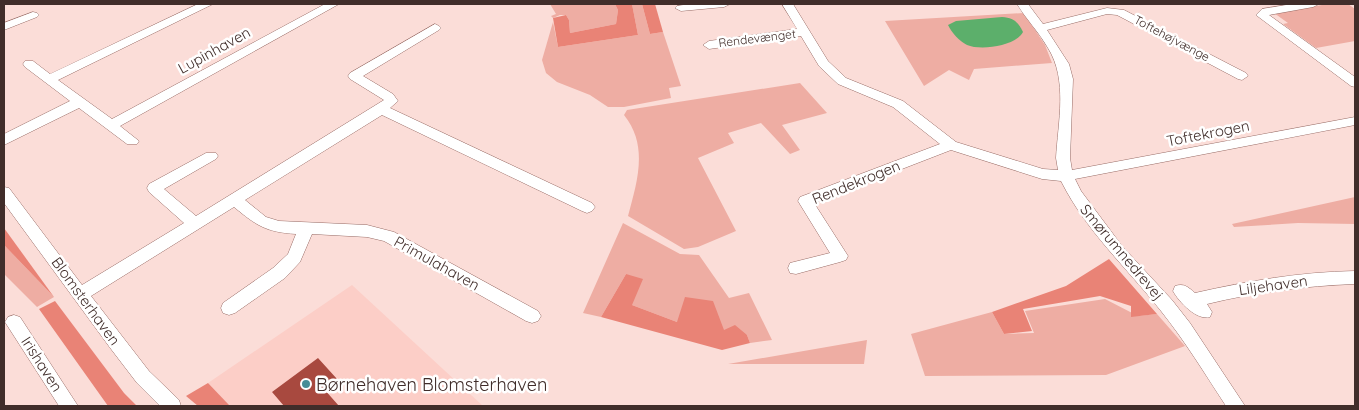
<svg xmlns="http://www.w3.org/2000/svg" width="1359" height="410" viewBox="0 0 1359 410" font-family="Quicksand,sans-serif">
  <rect width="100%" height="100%" fill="#fbddd8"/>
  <polygon fill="#fccec7" points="352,285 483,406 230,406 208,383"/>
  <g fill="#eeada3">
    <polygon points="550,4 615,4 618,10 616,24 570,33 569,20 566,15 560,15 553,18 551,16 556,14"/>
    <polygon points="632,4 642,4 650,34 663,32 681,86 669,88 671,98 624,107 608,107 590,95 557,82 546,73 542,60 553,22 558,47 638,35"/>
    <polygon points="1328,4 1348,4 1355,9 1355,41 1316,48 1283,24 1288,23 1274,13"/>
    <polygon points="1024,13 1045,45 1052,63 974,69 969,80 949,70 924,86 885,21"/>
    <path d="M800 83 827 113 782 125 800 150 790 154 761 123 728 133 734 143 698 158 736 231 698 247 684 249 628 216C637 182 649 146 624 115L627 110Z"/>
    <polygon points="1355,197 1355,224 1298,223 1234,227 1232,224"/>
    <polygon points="623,223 680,254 699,255 729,298 749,293 772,340 750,343 747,335 677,322 632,305 626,274 601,317 583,313"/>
    <polygon points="4,245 54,297 37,307 4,274"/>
    <polygon points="1105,299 1138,316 1157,314 1185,346 1106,375 925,376 911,334 992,312 1004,334 1034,333 1025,311"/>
    <polygon points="867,340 864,364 728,364"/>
  </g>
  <g fill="#e98376">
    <polygon points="615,4 632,4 638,35 558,47 553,18 566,15 569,20 570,33 616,24 618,10"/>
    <polygon points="642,4 655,4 663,32 650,34"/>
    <polygon points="4,228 54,297 4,245"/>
    <polygon points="1109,259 1157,314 1131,317 1131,306 1100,296 1023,309 1032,331 1004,334 992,312 1066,286"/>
    <polygon points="626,274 643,279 632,305 677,322 685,297 713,301 724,330 735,325 747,335 750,343 722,350 601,317"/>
    <polygon points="55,301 124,393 137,406 108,406 39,309"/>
    <polygon points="208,383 230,406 198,406 186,396"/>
  </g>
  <path fill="#5caf6b" d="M1002 17C1014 18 1018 22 1023 32 1016 46 981 51 967 45 959 41 952 33 948 25L956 21Z"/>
  <polygon fill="#a8493f" points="318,358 337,379 324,389 339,406 284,406 272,392"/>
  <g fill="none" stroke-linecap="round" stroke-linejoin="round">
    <g stroke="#986c66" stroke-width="1">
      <g id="minor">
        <polygon points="198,4 213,4 58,80 112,119 325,4 339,4 120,126 139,141 137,144 127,144 79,108 4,145 4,134 70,101 25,67 23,64 25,61 33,61 50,74"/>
        <polygon points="690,4 730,4 724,7 681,11 675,8 677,6"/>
        <path d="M782 4H793L828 61 846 78 903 101 956 142 1043 169 1058 170 1056 158C1058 122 1068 80 1048 48 1039 32 1026 19 1017 4H1028L1043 24 1107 8 1124 10 1246 73 1248 76 1242 80 1238 79 1117 15 1107 14 1047 30 1069 64 1073 79 1070 158 1072 170 1355 117V125L1075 179 1081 191 1122 246 1172 300 1190 323 1245 406H1226C1205 374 1185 341 1161 311 1127 268 1086 231 1061 181L1042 179 951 150 814 203 848 256 846 260 840 262 796 274 790 273 788 268 790 263 830 253 798 201 800 197 940 144 893 107 838 84 819 66 801 36 709 49 703 45 709 41 797 29Z"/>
        <polygon points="1292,4 1319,4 1313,7 1269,15 1355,77 1355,87 1351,86 1256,15 1262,9"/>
        <polygon points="33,12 37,13 39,15 37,17 4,30 4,23"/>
        <path d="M435 24 439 26 441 28 439 30 363 76 393 94 398 101 390 108 592 203 595 207 592 211 587 213 582 211 382 115 245 200 266 217 279 221 367 225 394 232 538 311 541 316 538 321 532 323 526 321 384 241 367 237 312 234 300 262 285 278 235 313 229 315 223 313 221 308 223 303 273 268 288 254 296 234C266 232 257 226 234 207L91 296 149 371 179 400 181 406H160L137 383 111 349 4 203V187L9 188 82 285 184 223 149 192 147 188 149 184 206 153H216L218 156 216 159 164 189 196 216 384 100 350 79 348 76 350 73Z"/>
        <path d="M1355 271V284C1304 286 1256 292 1207 304L1212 312 1210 317C1197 321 1179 302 1173 291L1175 286C1184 283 1188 287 1195 293 1248 281 1300 272 1355 271Z"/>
        <polygon points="14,315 20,317 78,406 59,406 5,322 8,317"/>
      </g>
    </g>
    <use href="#minor" fill="#fff" fill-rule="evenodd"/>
  </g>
  <circle fill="#468c96" stroke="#fff" stroke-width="2" cx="306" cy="384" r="5"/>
  <g text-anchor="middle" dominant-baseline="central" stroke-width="5" stroke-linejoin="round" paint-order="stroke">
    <g font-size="12" fill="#402d2a" stroke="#fff">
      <text transform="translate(757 38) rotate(-7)">Rendevænget</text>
      <text transform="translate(1172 38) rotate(28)">Toftehøjvænge</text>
    </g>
    <g font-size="15" fill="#402d2a" stroke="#fff">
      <text transform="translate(214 50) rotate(-29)">Lupinhaven</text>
      <text transform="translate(1208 133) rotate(-11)">Toftekrogen</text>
      <text transform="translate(856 182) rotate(-22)">Rendekrogen</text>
      <text transform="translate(1122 252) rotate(50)">Smørumnedrevej</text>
      <text transform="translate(437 263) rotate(29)">Primulahaven</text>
      <text transform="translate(1273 285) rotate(-8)">Liljehaven</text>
      <text transform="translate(86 301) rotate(54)">Blomsterhaven</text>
      <text transform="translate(42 364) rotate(57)">Irishaven</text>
    </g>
    <g font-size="18" fill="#402d2a" stroke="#fff" text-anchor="start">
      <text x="316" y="384">Børnehaven Blomsterhaven</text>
    </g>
  </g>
  <rect width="1359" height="410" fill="none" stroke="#402d2a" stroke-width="10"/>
</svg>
